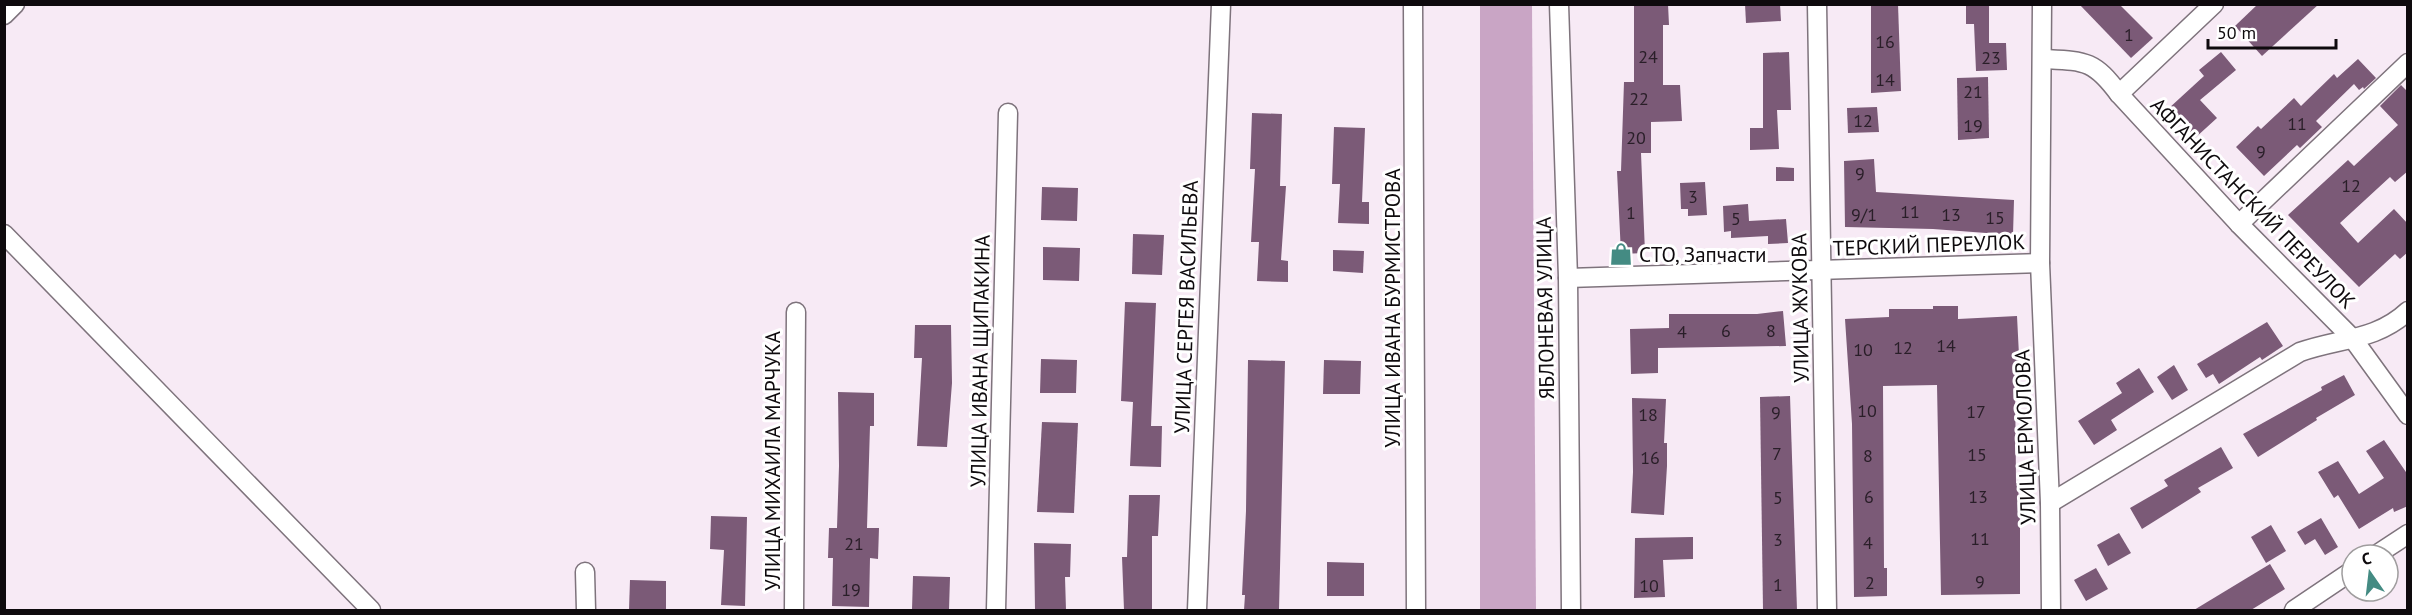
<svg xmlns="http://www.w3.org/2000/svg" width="2412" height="615" viewBox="0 0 2412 615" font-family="'PT Sans',sans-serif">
  <rect width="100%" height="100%" fill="#f7eaf5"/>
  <polygon fill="#c9a5c5" points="1480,5 1532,5 1536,610 1480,610"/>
  <g fill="#7b5a77">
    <polygon points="1634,4 1668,4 1669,25 1663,25 1663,85 1680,85 1682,121 1651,122 1651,153 1641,153 1645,253 1621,254 1617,171 1621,171 1624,82 1634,82"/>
    <polygon points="1745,4 1780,4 1781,21 1746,23"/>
    <polygon points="1871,4 1898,4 1901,91 1871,93"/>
    <polygon points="1966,4 1989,4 1989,43 2006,43 2007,70 1976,71 1974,24 1966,24"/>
    <polygon points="2079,4 2119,4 2153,38 2131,58"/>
    <polygon points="2258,4 2319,4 2262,56 2235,26"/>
    <polygon points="1789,52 1791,110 1777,110 1779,149 1750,150 1750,128 1763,128 1763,53"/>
    <polygon points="2221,52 2236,70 2200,100 2217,118 2195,138 2168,109 2204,76 2199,70"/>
    <polygon points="2358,59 2376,78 2364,89 2363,87 2359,90 2354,84 2316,121 2322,127 2300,148 2297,145 2264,176 2236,147 2258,126 2261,129 2294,98 2301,106 2334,74 2337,78"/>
    <polygon points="1988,77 1989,138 1958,140 1957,78"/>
    <polygon points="2401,85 2408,92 2408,171 2395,182 2390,177 2340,223 2358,243 2394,209 2408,224 2408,252 2400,259 2395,254 2359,287 2288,215 2348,160 2354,166 2398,125 2380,106"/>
    <polygon points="1877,107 1879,132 1848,133 1847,108"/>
    <polygon points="1252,113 1282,114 1280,186 1286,186 1281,260 1288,261 1288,282 1257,281 1259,242 1251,242 1255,169 1250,169"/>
    <polygon points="1334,127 1365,128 1362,202 1369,202 1369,224 1338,223 1340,184 1332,184"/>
    <polygon points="1874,159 1876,192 2014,200 2013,235 1933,229 1845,227 1844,161"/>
    <polygon points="1776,167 1794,168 1794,181 1776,181"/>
    <polygon points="1705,182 1707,215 1688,216 1688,209 1681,209 1680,183"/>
    <polygon points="1042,187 1078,188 1077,221 1041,220"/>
    <polygon points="1748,204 1749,221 1786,219 1788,243 1768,244 1768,236 1731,238 1731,231 1724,232 1723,206"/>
    <polygon points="1133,234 1164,235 1162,275 1132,274"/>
    <polygon points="1043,247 1080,248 1079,281 1043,280"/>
    <polygon points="1333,250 1364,251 1363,273 1333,271"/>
    <polygon points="1125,302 1156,303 1151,426 1162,426 1161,467 1130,466 1133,402 1121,401"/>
    <polygon points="1933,306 1958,306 1958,319 2017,316 2020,375 2015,375 2016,483 2018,483 2020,524 2020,594 1941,595 1937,385 1883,386 1884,568 1887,568 1887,596 1854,597 1852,424 1845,319 1889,317 1889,309 1933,309"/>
    <polygon points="1783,311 1786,346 1658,348 1658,373 1631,374 1630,329 1669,328 1669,314 1757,314"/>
    <polygon points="2267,322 2283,346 2262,360 2260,357 2219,384 2213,374 2206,378 2197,364"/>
    <polygon points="915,325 951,325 952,383 947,447 917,446 922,358 914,358"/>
    <polygon points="1041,359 1077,360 1076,393 1040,393"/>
    <polygon points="1248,360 1285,361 1279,610 1244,610 1245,595 1242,595 1246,511"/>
    <polygon points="1324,360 1361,361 1360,394 1323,394"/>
    <polygon points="2174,365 2188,390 2172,400 2157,377"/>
    <polygon points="2139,368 2154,392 2111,420 2117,430 2094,445 2078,421 2122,393 2116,383"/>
    <polygon points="2344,375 2355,395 2316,418 2317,420 2258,457 2243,434 2322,390 2321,387"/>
    <polygon points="838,392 874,393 874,426 870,426 867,528 879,528 878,559 870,558 869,607 832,606 833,558 828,558 829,528 837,528 839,466"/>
    <polygon points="1790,396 1797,610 1763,610 1760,397"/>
    <polygon points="1632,398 1666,399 1664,443 1667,443 1667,466 1664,515 1631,513 1633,472"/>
    <polygon points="1042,422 1078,423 1074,513 1037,512"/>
    <polygon points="2384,440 2408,475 2408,506 2394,512 2393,508 2359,529 2338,495 2334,498 2318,472 2338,461 2359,494 2384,478 2366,451"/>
    <polygon points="2221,447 2233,468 2198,488 2201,492 2142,529 2130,508 2168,486 2164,480"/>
    <polygon points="1129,495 1160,495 1158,536 1152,536 1152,610 1124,610 1122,557 1127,557"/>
    <polygon points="711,516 747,517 745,606 721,605 724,550 710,549"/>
    <polygon points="2321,518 2338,547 2325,555 2315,539 2305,545 2297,532"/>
    <polygon points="2271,525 2286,551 2266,563 2251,537"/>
    <polygon points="2119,533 2131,553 2108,566 2097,545"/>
    <polygon points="1693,537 1693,559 1663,560 1665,597 1634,598 1635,538"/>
    <polygon points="1034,543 1071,544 1070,577 1065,577 1066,610 1035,610"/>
    <polygon points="1327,562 1364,563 1364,596 1327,596"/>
    <polygon points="2270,564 2285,589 2251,610 2194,610"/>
    <polygon points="2096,568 2108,589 2086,601 2074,580"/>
    <polygon points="913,576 950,577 949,610 912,610"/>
    <polygon points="630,580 666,581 666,610 629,610"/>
  </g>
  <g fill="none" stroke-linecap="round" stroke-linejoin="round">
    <g stroke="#7e737c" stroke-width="21">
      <g id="minor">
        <polyline points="1413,4 1416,610"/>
        <polyline points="1559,4 1568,278 1571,610"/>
        <polyline points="1817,4 1827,610"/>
        <polyline points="2042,4 2040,263 2050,503 2051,610"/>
        <polyline points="4,15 15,4"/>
        <path d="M2044 59C2085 61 2094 60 2119 94L2239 224 2353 339 2408 415"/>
        <polyline points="2119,94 2214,4"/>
        <polyline points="2239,224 2408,63"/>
        <polyline points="4,234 371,610"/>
        <polyline points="1568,278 2040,263"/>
        <path d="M2050 503 2300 352C2339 338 2376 341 2408 311"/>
        <polyline points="2376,555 2408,534"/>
        <polyline points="585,572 586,610"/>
        <polyline points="794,610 796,312"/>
        <polyline points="996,610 1008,113"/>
        <polyline points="1197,610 1221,4"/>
        <polyline points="2294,610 2352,571"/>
      </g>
    </g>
    <use href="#minor" stroke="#fff" stroke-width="18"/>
  </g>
  <defs>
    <g id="shop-bare" transform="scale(1.8)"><path d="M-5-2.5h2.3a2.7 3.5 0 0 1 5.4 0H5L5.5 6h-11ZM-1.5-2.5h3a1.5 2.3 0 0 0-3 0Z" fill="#448b83" stroke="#fff" stroke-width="2.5" paint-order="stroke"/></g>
  </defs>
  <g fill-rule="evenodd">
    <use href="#shop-bare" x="1621" y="254"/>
  </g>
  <g text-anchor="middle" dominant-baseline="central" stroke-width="6" stroke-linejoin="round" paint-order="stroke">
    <g font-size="18" fill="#291e28">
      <text x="2129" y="34">1</text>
      <text x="1885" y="41">16</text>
      <text x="1648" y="56">24</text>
      <text x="1991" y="57">23</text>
      <text x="1885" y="79">14</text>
      <text x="1973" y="91">21</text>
      <text x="1639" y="98">22</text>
      <text x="1863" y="120">12</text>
      <text x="2297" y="123">11</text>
      <text x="1973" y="125">19</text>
      <text x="1636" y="137">20</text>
      <text x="2261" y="151">9</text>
      <text x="1860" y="173">9</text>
      <text x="2351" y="185">12</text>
      <text x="1693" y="196">3</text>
      <text x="1910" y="211">11</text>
      <text x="1631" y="212">1</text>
      <text x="1864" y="214">9/1</text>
      <text x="1951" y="214">13</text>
      <text x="1995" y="217">15</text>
      <text x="1736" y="218">5</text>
      <text x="1726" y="330">6</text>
      <text x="1771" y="330">8</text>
      <text x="1682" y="331">4</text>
      <text x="1946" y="345">14</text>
      <text x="1903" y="347">12</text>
      <text x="1863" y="349">10</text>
      <text x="1867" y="410">10</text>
      <text x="1976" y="411">17</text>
      <text x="1776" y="412">9</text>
      <text x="1648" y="414">18</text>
      <text x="1777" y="453">7</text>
      <text x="1977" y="454">15</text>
      <text x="1868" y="455">8</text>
      <text x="1650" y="457">16</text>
      <text x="1869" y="496">6</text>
      <text x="1978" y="496">13</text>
      <text x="1778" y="497">5</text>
      <text x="1980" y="538">11</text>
      <text x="1778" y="539">3</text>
      <text x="1868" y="542">4</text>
      <text x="854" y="543">21</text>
      <text x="1980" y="581">9</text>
      <text x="1870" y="582">2</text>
      <text x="1778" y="584">1</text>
      <text x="1649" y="585">10</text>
      <text x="851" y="589">19</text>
    </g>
    <g font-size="21" fill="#0e0a0d" stroke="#fff">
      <text transform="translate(2253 203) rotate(46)">АФГАНИСТАНСКИЙ ПЕРЕУЛОК</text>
      <text transform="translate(1929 245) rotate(-2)">ТЕРСКИЙ ПЕРЕУЛОК</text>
      <text transform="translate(1186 307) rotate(-88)">УЛИЦА СЕРГЕЯ ВАСИЛЬЕВА</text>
      <text transform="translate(1392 308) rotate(-90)">УЛИЦА ИВАНА БУРМИСТРОВА</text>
      <text transform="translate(1545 308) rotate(-91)">ЯБЛОНЕВАЯ УЛИЦА</text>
      <text transform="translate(1800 308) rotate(-91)">УЛИЦА ЖУКОВА</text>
      <text transform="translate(980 361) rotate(-89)">УЛИЦА ИВАНА ЩИПАКИНА</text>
      <text transform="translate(2025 437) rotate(-92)">УЛИЦА ЕРМОЛОВА</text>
      <text transform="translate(772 461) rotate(-90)">УЛИЦА МИХАИЛА МАРЧУКА</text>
    </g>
    <g font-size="21" fill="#0e0a0d" stroke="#fff" text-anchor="start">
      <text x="1639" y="254">СТО, Запчасти</text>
    </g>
  </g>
  <rect width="2412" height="615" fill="none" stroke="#0e0a0d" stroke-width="12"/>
  <g transform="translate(2370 573) rotate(346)"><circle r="28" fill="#ffffff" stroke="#9f9d9e" stroke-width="1.5"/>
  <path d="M0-4.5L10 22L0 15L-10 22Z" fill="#448b83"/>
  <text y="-9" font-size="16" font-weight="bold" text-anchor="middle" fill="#0e0a0d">С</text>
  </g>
  <path d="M2208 39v9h128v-9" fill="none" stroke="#0e0a0d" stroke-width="3"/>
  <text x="2217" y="39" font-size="18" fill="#0e0a0d" stroke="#ffffff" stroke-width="4.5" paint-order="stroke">50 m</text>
</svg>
